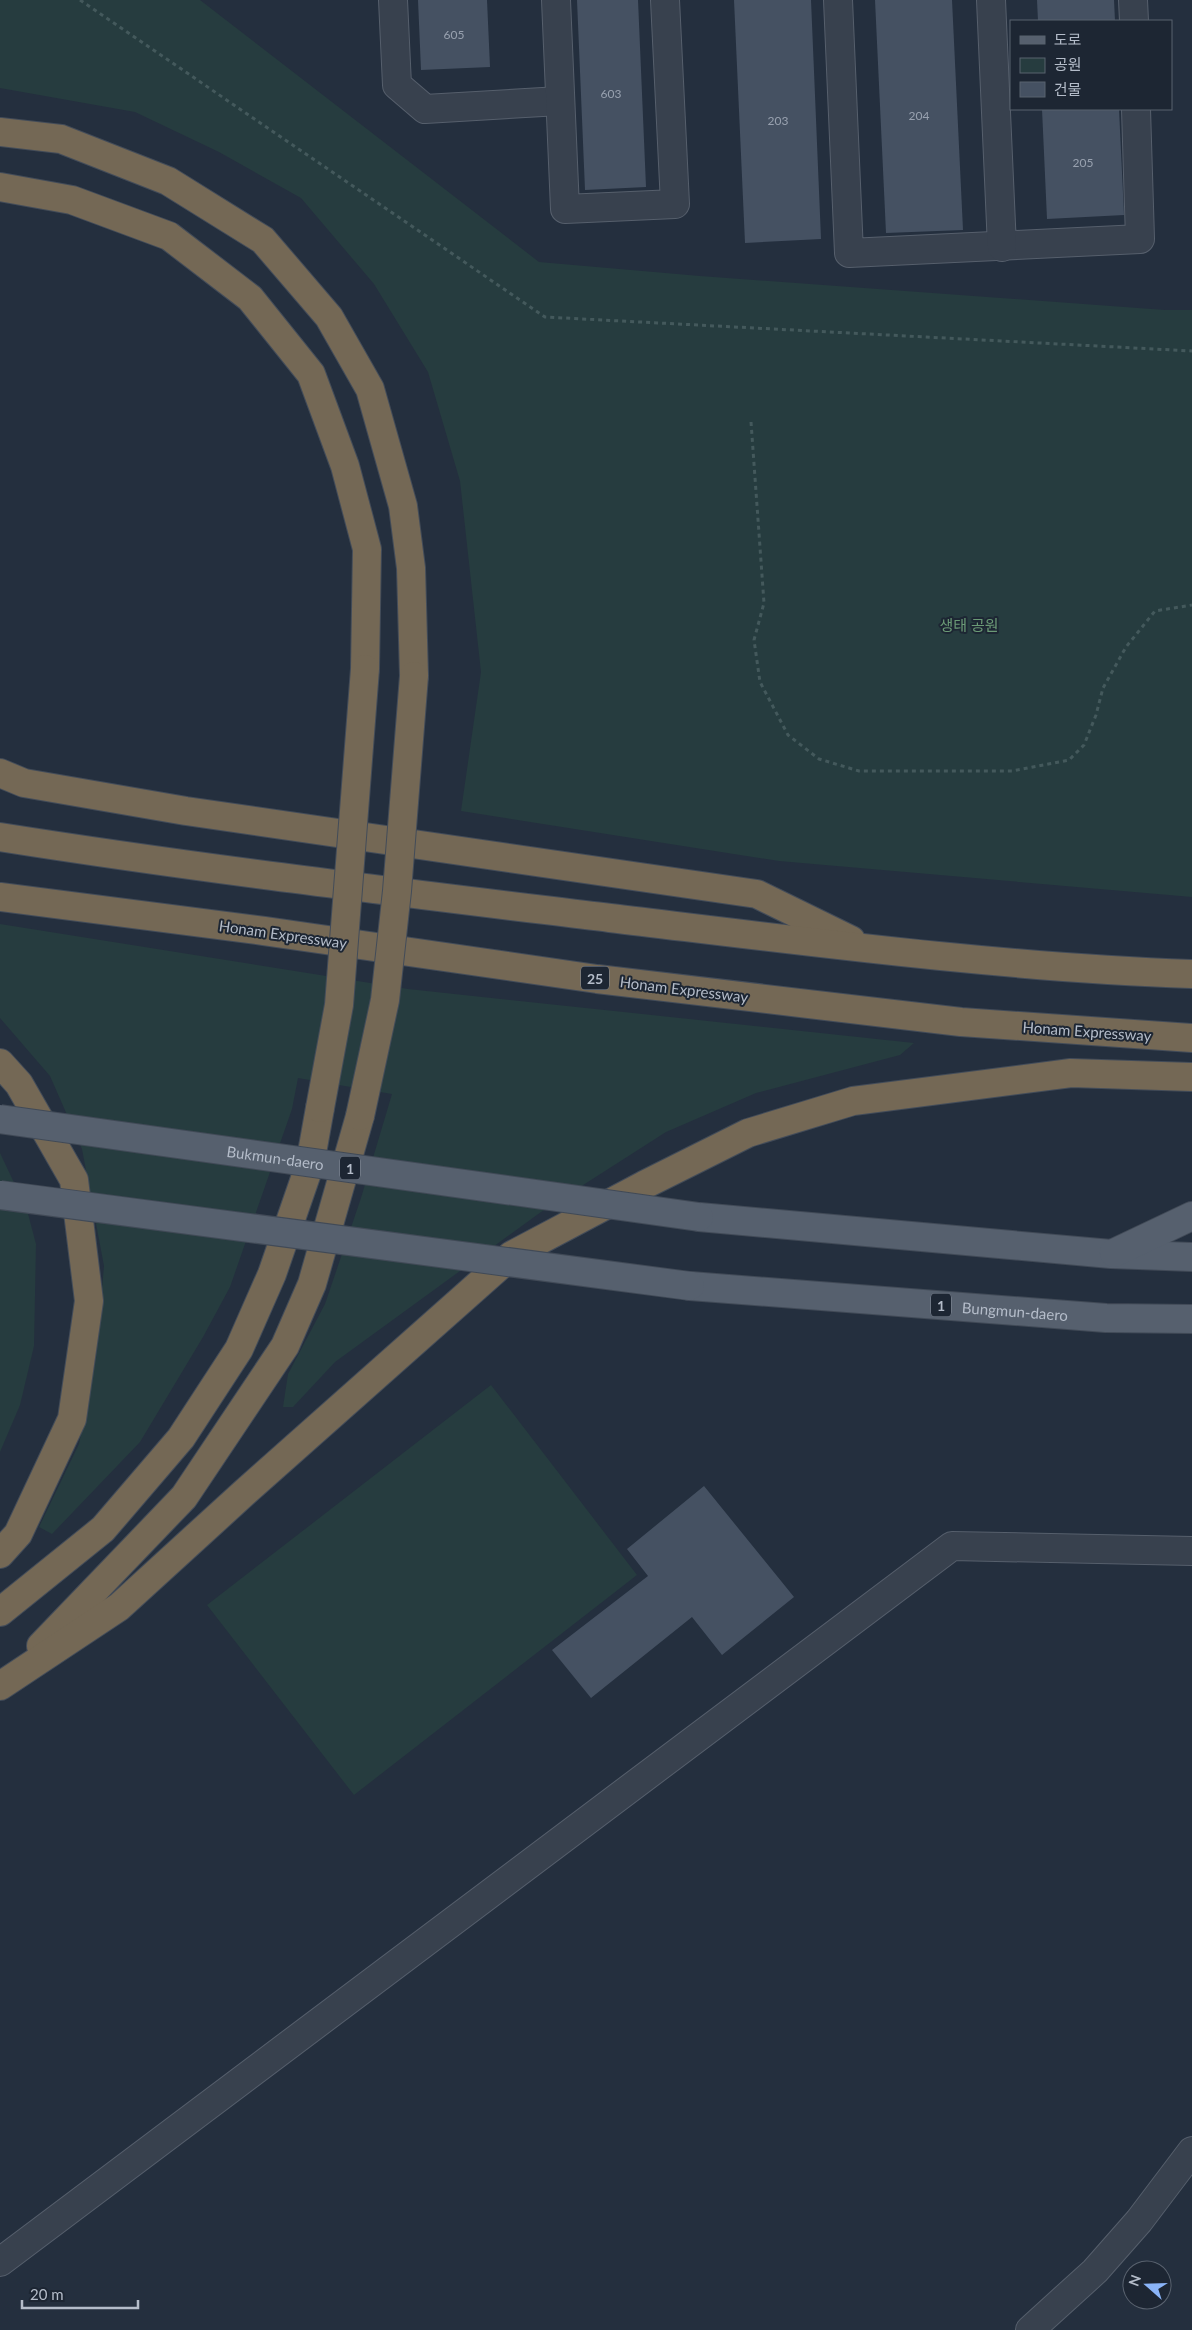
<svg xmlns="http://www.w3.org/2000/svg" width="1192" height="2330" viewBox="0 0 1192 2330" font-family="Lato,'Noto Sans KR',sans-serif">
  <rect width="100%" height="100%" fill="#242f3e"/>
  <g fill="#263c3f">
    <polygon points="0,0 200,0 539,262 700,276 1165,310 1192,310 1192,897 779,861 461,811 481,672 460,481 428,372 374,284 301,198 219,152 135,112 0,88"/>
    <polygon points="0,924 408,989 914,1043 900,1055 756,1093 666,1132 541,1212 335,1362 293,1407 283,1407 288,1374 325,1304 361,1198 392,1094 298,1078 292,1109 230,1287 203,1337 140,1442 52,1534 39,1527 79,1444 96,1358 104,1266 82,1149 50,1076 0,1018"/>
    <polygon points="0,1153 27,1210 36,1244 34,1346 20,1405 0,1452"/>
    <polygon points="491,1385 637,1575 354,1795 207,1605"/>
  </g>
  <g fill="#455162">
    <polygon points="418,0 487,0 490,67 421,70"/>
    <polygon points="577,0 638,0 646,187 585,190"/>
    <polygon points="734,0 811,0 821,239 745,243"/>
    <polygon points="875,0 952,0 963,230 886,233"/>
    <polygon points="1037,0 1114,0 1115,21 1038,21"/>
    <polygon points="1042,109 1119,109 1124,215 1047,219"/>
    <polygon points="704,1486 794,1597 722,1655 692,1617 591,1698 552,1650 648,1576 627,1549"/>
  </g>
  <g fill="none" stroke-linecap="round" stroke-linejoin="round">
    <g stroke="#565f6c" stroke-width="30">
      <g id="minor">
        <polyline points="393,0 397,85 425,109 560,101"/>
        <polyline points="556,0 565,209 675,204 665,0"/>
        <polyline points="838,0 849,253 1140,239 1136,109"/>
        <polyline points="991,0 1002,247"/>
        <polyline points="1133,0 1134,21"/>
        <polyline points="0,2262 952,1546 1192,1551"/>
        <polyline points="1030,2330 1095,2271 1139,2221 1192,2151"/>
      </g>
    </g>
    <g stroke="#414a57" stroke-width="30">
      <g id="major">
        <polyline points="699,1217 1111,1254 1192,1257"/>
        <polyline points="1114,1253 1192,1216"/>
        <path id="s1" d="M690 1286 1106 1318 1192 1319"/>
      </g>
    </g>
    <g stroke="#434c59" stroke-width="30">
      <g id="highway">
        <polyline points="0,132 61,139 168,181 263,240 329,317 370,389 403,506 411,568 414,676"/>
        <polyline points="0,187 72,200 169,236 250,298 311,374 345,466 367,549 365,669"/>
        <polyline points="0,773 24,783 186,811 757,894 851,940"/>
        <path d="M0 837C202 869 406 893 610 918 803 941 997 967 1192 974"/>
        <polyline points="0,897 264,931 597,979 961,1022 1192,1038"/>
        <polyline points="0,1063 19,1084 74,1180 89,1301 72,1419 18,1534 0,1554"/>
        <polyline points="0,1612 103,1529 181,1438 239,1349 272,1274 310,1164 320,1108"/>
        <polyline points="41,1646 184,1497 285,1346 312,1284 360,1116"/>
        <polyline points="0,1686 119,1607 245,1492 512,1255 644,1185 748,1133 853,1101 1071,1073 1192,1077"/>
      </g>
    </g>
    <g stroke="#44595c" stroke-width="3" stroke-dasharray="4 4" stroke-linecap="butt">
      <polyline points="80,0 545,317 1192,351"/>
      <polyline points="751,422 764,603 754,640 760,682 788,735 819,759 859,771 1012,771 1069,760 1084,745 1096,715 1103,688 1126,647 1155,611 1192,605"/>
    </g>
    <use href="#minor" stroke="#38414e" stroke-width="28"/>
    <use href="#major" stroke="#56606e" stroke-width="28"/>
    <use href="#highway" stroke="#746855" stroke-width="28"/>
    <g stroke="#414a57" stroke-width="30" stroke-linecap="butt">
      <g id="major-bridge">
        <path id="s2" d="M0 1119 699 1217"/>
        <polyline points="0,1195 690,1286"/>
      </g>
    </g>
    <g stroke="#434c59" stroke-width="30" stroke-linecap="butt">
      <g id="highway-bridge">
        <polyline points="320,1108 339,1005 365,669"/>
        <polyline points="360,1116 385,1000 397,891 414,676"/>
      </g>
    </g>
    <use href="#major-bridge" stroke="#56606e" stroke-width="28"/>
    <use href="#highway-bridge" stroke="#746855" stroke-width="28"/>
  </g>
  <g text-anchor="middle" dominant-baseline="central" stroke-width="4" stroke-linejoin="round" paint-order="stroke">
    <g font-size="12" fill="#98a1af">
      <text x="454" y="34">605</text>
      <text x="611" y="93">603</text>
      <text x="919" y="115">204</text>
      <text x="778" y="120">203</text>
      <text x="1083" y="162">205</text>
    </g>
    <g fill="#1d2633" stroke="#878f9c" stroke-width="1">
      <rect x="581" y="966.5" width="28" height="23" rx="4"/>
      <rect x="340" y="1156.5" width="20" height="23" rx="4"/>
      <rect x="931" y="1293.5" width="20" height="23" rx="4"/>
    </g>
    <g font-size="14" font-weight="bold" fill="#b4bcc9">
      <text x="595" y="978">25</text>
      <text x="350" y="1168">1</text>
      <text x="941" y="1305">1</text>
    </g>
    <g font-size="15" fill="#6b9a76" stroke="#1d2633">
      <text x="969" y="625">생태 공원</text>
    </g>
    <g font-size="15" fill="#b4bcc9" stroke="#1d2633">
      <text transform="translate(283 934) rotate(8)">Honam Expressway</text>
      <text transform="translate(684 989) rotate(7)">Honam Expressway</text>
      <text transform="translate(1087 1031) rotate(4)">Honam Expressway</text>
      <text stroke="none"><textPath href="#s2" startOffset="278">Bukmun-daero</textPath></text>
      <text stroke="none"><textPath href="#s1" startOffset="326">Bungmun-daero</textPath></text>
    </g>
  </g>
  <rect x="1010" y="20" width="162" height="90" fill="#1d2633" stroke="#59626f"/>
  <rect x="1020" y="36" width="25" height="8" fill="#56606e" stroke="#59626f"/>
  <text x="1054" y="45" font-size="15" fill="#b4bcc9">도로</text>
  <rect x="1020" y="58" width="25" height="15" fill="#263c3f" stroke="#59626f"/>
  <text x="1054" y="70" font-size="15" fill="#b4bcc9">공원</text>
  <rect x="1020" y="82" width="25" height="15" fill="#455162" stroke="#59626f"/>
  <text x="1054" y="95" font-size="15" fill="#b4bcc9">건물</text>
  <g transform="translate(1147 2285) rotate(290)"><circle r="24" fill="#1d2633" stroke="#59626f"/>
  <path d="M0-4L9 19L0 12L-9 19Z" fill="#8ab4f8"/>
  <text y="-8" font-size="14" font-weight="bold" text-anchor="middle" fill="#b4bcc9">N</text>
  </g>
  <path d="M22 2300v8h116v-8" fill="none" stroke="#b4bcc9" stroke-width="2.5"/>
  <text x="30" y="2300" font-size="15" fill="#b4bcc9" stroke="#1d2633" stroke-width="4" paint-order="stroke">20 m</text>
</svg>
